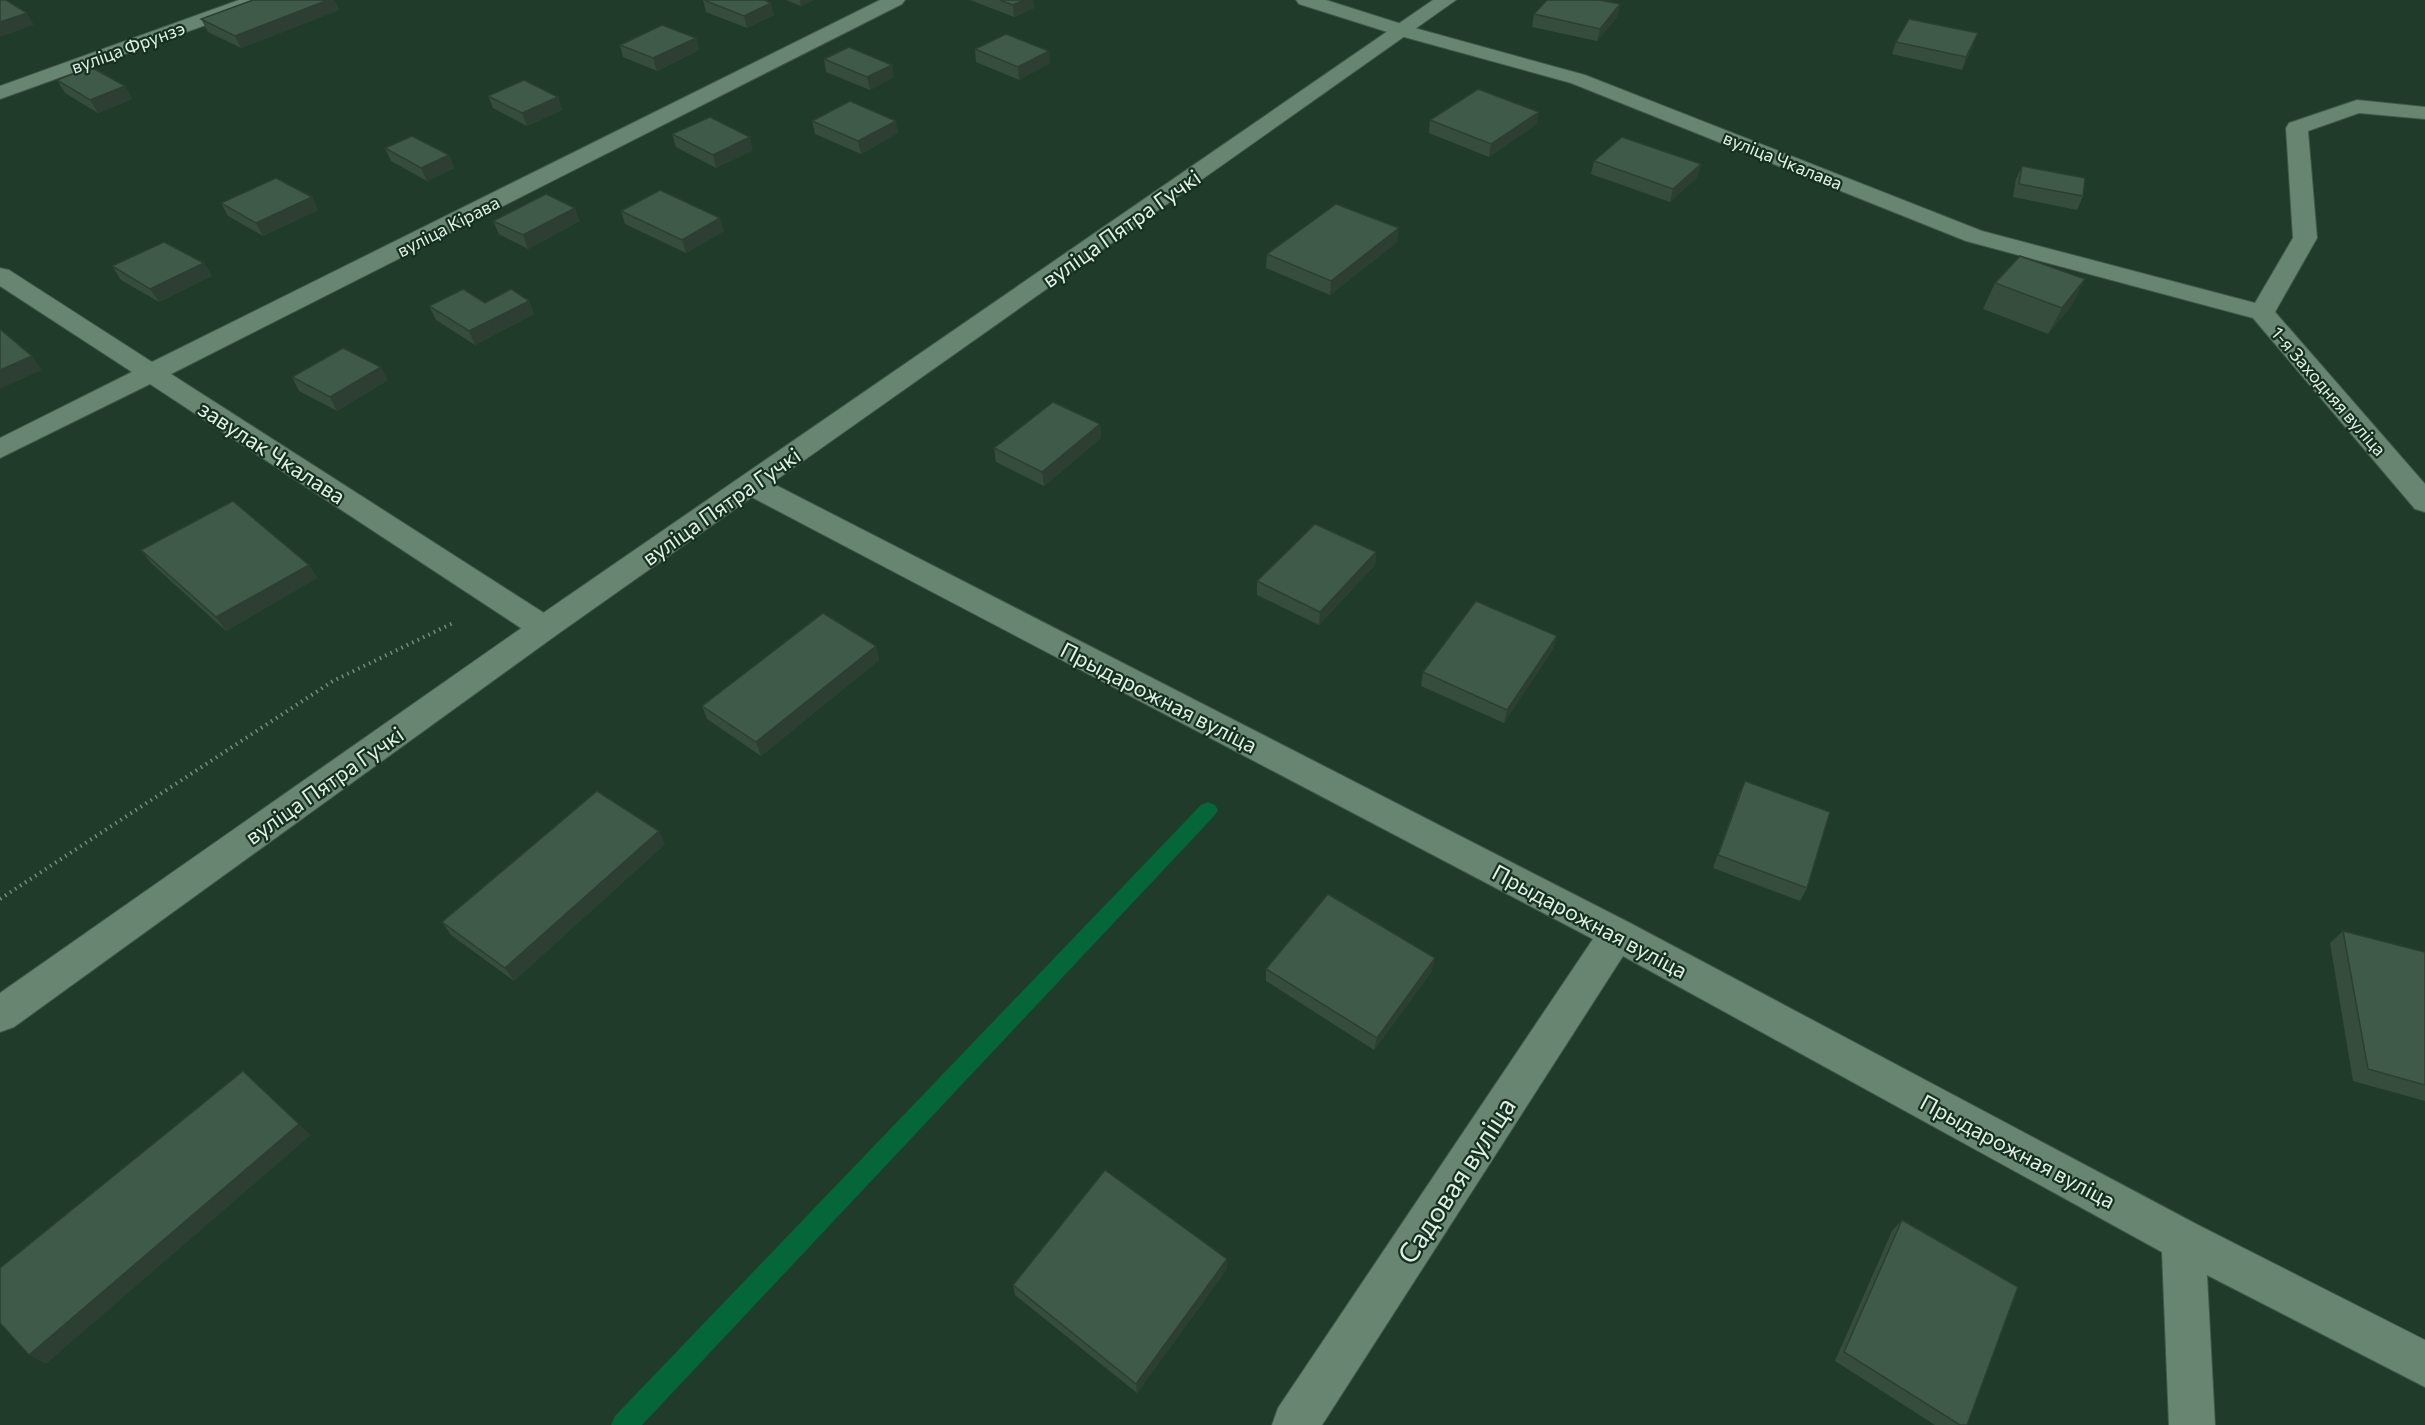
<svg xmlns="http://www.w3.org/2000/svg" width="2425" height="1425" viewBox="0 0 2425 1425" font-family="Commissioner,sans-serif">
  <rect width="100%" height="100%" fill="#203b2a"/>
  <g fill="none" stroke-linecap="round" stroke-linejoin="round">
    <polygon fill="#056739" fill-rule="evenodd" points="1208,802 1215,805 1218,810 1215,815 642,1425 611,1425 615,1416 1201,805"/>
    <g stroke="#405849" stroke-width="2">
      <g id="street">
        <polygon points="239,0 267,0 264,4 0,99 0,86"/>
        <polygon points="880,0 905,0 902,4 171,374 555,620 560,628 555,636 544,639 533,636 150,384 0,458 0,438 132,372 0,286 0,268 9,270 152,362"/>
        <polygon points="1296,0 1326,0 1411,27 1585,75 1982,231 2255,303 2293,238 2286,128 2289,123 2357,100 2425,107 2425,119 2359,113 2308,131 2317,238 2275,312 2425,484 2425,512 2415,509 2253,318 1966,241 1571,83 1397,35 1299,4"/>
        <polygon points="752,476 762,478 1630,923 2198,1225 2425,1340 2425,1387 2207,1275 2215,1425 2169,1425 2162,1252 1623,956 1322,1425 1272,1425 1278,1408 1593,939 742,492 738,485 742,478"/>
      </g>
    </g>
    <g stroke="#405849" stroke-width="2">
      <polygon id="secondary" points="1433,0 1456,0 555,636 14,1027 0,1032 0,993 533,620"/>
    </g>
    <polyline stroke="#758c7d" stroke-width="4" stroke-dasharray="1.5 4.5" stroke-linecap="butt" points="0,899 333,681 455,622"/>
    <use href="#street" fill="#688571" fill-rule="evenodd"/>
    <use href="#secondary" fill="#688571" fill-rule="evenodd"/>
  </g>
  <g fill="#364d3e">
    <polygon points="253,0 334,0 339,10 241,48 208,32 201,19"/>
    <polygon points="703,0 764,0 774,15 747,28 706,12"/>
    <polygon points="786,0 814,0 801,6"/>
    <polygon points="970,0 1033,0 1034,8 1014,17"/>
    <polygon points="1620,4 1617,17 1597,41 1532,27 1534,14"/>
    <polygon points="696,38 699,50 657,71 623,57 620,45"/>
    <polygon points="1896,42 1973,46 1962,70 1892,54"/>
    <polygon points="975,49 1050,63 1019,80 976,62"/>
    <polygon points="824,59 894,77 870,90 826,72"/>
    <polygon points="57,80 125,86 132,99 98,113 65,93"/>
    <polygon points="488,96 558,97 562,110 527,126 493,108"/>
    <polygon points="1430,120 1537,124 1489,157 1429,133"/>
    <polygon points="812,121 898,133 861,154 815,134"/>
    <polygon points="672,134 753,150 716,168 676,147"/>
    <polygon points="385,148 449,155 454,168 427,181 391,161"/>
    <polygon points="1594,161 1701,164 1697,177 1670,202 1591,174"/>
    <polygon points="2022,166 2083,196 2077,210 2013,197 2016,179"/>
    <polygon points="312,197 318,210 263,236 228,216 221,203"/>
    <polygon points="621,211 724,231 686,253 625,224"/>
    <polygon points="493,221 580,221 528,249 499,234"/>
    <polygon points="1397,242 1330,295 1266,268 1267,254"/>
    <polygon points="204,263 212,276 159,302 121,280 112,266"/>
    <polygon points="2085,279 2072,305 2048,334 1983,309 1995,283"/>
    <polygon points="529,301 534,314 475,345 436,320 429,306"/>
    <polygon points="292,377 388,380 337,411 299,391"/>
    <polygon points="1100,424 1101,438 1044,486 996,462 994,448"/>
    <polygon points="141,550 309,565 317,578 226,631 151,563"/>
    <polygon points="1376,552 1375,565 1319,625 1257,595 1257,581"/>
    <polygon points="1557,636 1553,649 1504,723 1421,686 1423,672"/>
    <polygon points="876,646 879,660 761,756 707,719 702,706"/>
    <polygon points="1745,781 1807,888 1800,901 1713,868 1739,794"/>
    <polygon points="665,844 514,981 451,935 442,922"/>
    <polygon points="2343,931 2425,952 2425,1101 2353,1081 2330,943"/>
    <polygon points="1266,969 1432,971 1374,1050 1266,981"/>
    <polygon points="1902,1220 1967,1425 1935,1425 1835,1361 1892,1231"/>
    <polygon points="1227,1259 1227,1269 1137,1393 1015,1295 1013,1285"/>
  </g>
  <g fill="#2c3f32">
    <polygon points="328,0 334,0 339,10 241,48 235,36"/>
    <polygon points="800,0 814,0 801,6"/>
    <polygon points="1024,0 1033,0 1034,8 1014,17 1013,5"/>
    <polygon points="771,3 774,15 747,28 744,16"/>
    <polygon points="1620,4 1617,17 1597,41 1600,29"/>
    <polygon points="27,13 34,25 0,37 0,22"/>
    <polygon points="1978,33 1973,46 1962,70 1966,57"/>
    <polygon points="696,38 699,50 657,71 653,58"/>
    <polygon points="1049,51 1050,63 1019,80 1018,67"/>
    <polygon points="892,65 894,77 870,90 867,77"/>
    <polygon points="125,86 132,99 98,113 90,100"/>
    <polygon points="558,97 562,110 527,126 522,113"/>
    <polygon points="1539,112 1537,124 1489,157 1491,144"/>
    <polygon points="896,121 898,133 861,154 858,141"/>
    <polygon points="750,137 753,150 716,168 713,155"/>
    <polygon points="449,155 454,168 427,181 421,168"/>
    <polygon points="1701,164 1697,177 1670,202 1673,189"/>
    <polygon points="312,197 318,210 263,236 256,223"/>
    <polygon points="575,208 580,221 528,249 523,235"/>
    <polygon points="720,218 724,231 686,253 682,240"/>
    <polygon points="1399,228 1397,242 1330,295 1331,281"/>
    <polygon points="204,263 212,276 159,302 150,289"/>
    <polygon points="2085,279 2072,305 2048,334 2062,308"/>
    <polygon points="529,301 534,314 475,345 469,331"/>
    <polygon points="32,356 42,370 0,389 0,370"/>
    <polygon points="381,367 388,380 337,411 330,397"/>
    <polygon points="1100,424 1101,438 1044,486 1042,472"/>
    <polygon points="1376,552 1375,565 1319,625 1320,612"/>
    <polygon points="309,565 317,578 226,631 216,617"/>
    <polygon points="1557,636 1553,649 1504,723 1507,710"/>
    <polygon points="876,646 879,660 761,756 756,742"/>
    <polygon points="659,831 665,844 514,981 505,968"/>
    <polygon points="1435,958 1432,971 1374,1050 1377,1038"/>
    <polygon points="299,1124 311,1135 46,1364 29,1355"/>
    <polygon points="1227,1259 1227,1269 1137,1393 1136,1384"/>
  </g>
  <g fill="#3f5a48" stroke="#2c3f32" stroke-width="1.5">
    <polygon points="0,0 6,0 27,13 0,22"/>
    <polygon points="253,0 328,0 235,36 201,19"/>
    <polygon points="704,0 764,0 771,3 744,16"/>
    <polygon points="1000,0 1024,0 1013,5"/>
    <polygon points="1547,0 1599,0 1620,4 1600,29 1534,14"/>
    <polygon points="1909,19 1978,33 1966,57 1896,42"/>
    <polygon points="662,25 696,38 653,58 620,45"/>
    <polygon points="1006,34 1049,51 1018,67 975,49"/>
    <polygon points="849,47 892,65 867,77 824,59"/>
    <polygon points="91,67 125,86 90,100 57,80"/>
    <polygon points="524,80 558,97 522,113 488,96"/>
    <polygon points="1478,89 1539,112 1491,144 1430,120"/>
    <polygon points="850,101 896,121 858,141 812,121"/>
    <polygon points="710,117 750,137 713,155 672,134"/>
    <polygon points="412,136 449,155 421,168 385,148"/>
    <polygon points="1622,137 1701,164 1673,189 1594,161"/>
    <polygon points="2022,166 2085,178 2083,196 2019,184"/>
    <polygon points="276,178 312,197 256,223 221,203"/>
    <polygon points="660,190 720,218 682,240 621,211"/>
    <polygon points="546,194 575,208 523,235 493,221"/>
    <polygon points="1336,204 1399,228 1331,281 1267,254"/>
    <polygon points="164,242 204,263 150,289 112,266"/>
    <polygon points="2020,256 2085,279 2062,308 1995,283"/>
    <polygon points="463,289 485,303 511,289 529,301 469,331 429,306"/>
    <polygon points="0,329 32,356 0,370"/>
    <polygon points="343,348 381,367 330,397 292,377"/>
    <polygon points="1053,402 1100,424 1042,472 994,448"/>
    <polygon points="233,501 309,565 216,617 141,550"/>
    <polygon points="1315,524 1376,552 1320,612 1257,581"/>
    <polygon points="1476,601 1557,636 1507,710 1423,672"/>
    <polygon points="823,613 876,646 756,742 702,706"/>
    <polygon points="1745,781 1830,812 1807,888 1718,855"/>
    <polygon points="597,791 659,831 505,968 442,922"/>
    <polygon points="1328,894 1435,958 1377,1038 1266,969"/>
    <polygon points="2343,931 2425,952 2425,1085 2368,1069"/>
    <polygon points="243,1071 299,1124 29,1355 0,1323 0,1268"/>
    <polygon points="1105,1170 1227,1259 1136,1384 1013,1285"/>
    <polygon points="1902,1220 2018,1287 1967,1425 1960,1425 1844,1352"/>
  </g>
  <g text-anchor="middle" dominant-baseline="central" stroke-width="4.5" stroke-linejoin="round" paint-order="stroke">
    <g font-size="18" fill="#e1f1e5" stroke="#163020">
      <text transform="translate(128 47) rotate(-20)">вуліца Фрунзэ</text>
      <text transform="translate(1783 160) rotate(22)">вуліца Чкалава</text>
      <text transform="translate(448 226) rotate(-27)">вуліца Кірава</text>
      <text transform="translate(2329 391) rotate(49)">1-я Заходняя вуліца</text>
    </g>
    <g font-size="22" fill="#e1f1e5" stroke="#163020">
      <text transform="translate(1121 228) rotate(-35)">вуліца Пятра Гучкі</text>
      <text transform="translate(272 452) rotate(33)">завулак Чкалава</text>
      <text transform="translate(721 506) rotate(-35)">вуліца Пятра Гучкі</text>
      <text transform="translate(1159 697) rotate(27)">Прыдарожная вуліца</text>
      <text transform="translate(324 785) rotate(-35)">вуліца Пятра Гучкі</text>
      <text transform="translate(1590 921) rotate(28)">Прыдарожная вуліца</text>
      <text transform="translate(2018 1151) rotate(28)">Прыдарожная вуліца</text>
    </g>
    <g font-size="27" fill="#e1f1e5" stroke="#163020">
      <text transform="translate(1456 1180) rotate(-57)">Садовая вуліца</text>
    </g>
  </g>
</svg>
